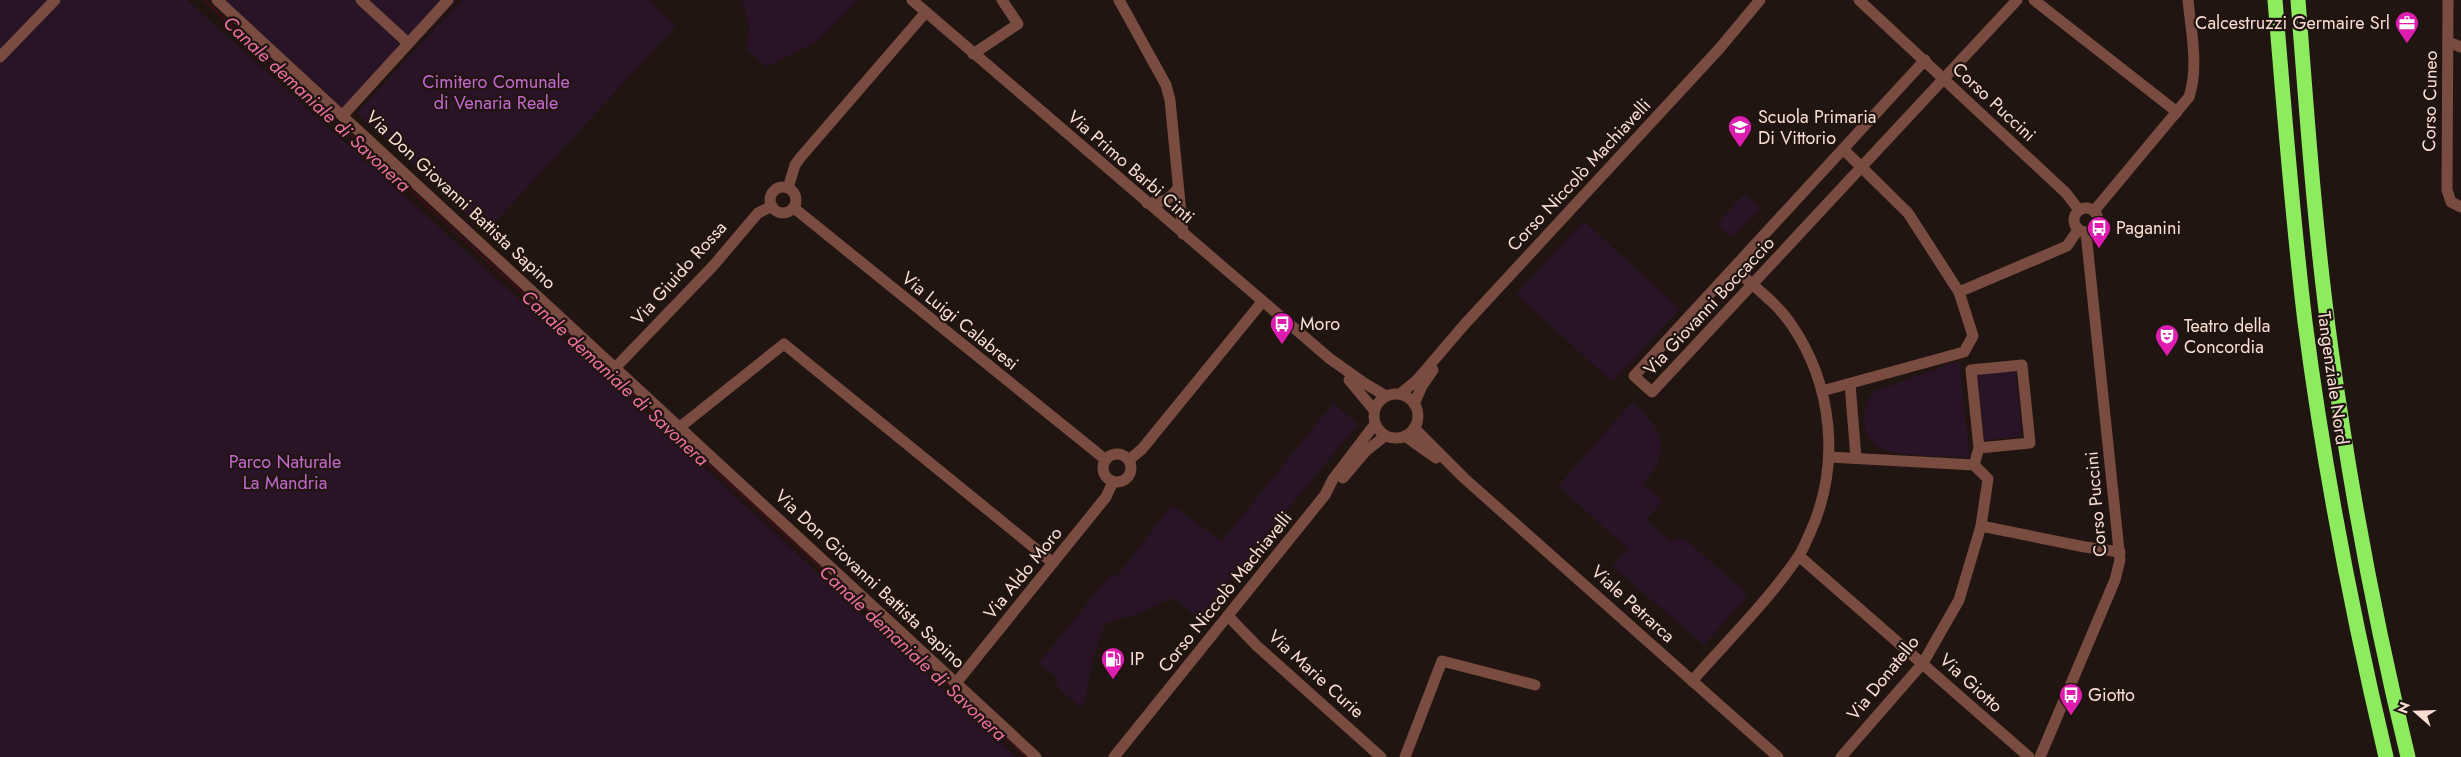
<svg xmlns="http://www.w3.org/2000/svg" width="2461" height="757" viewBox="0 0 2461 757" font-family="Jost,sans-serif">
  <rect width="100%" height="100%" fill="#201510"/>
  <g fill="#291427">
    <polygon points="0,0 187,0 653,420 1016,757 0,757"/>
    <polygon points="224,0 457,0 350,114"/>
    <polygon points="462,0 648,0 676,26 486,232 357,113"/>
    <polygon points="742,0 858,0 816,42 766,67 747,50 749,25"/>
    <polygon points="1745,193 1760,208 1732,238 1717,224"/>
    <polygon points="1584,221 1680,309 1612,382 1516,294"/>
    <path d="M1959 361 1970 458C1950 456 1892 457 1878 447 1859 434 1862 409 1872 392Z"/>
    <polygon points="2016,371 2022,436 1984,440 1977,375"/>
    <path d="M1632 402C1664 430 1673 448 1643 484L1663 501 1646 520 1669 540 1685 539 1748 595 1704 645 1612 566 1628 549 1558 486Z"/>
    <polygon points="1333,403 1358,424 1198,618 1173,598 1138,614 1105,623 1093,660 1083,708 1055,686 1059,680 1039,663 1111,574 1116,577 1172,505 1222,541"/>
  </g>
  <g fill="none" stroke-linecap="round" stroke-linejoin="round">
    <polyline stroke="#390f19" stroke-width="2.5" points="204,0 1026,757"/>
    <g stroke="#794b41" stroke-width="11">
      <polyline points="217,0 1036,757"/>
      <polyline points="361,0 408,43"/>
      <polyline points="912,0 1329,358 1364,383 1386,396"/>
      <polyline points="1119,0 1166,85 1170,100 1183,234"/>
      <polyline points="1859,0 2066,193 2079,210"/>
      <polyline points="2034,0 2177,112"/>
      <polyline points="2448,0 2447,190 2451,202 2461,207"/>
      <polyline points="2448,42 2461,47"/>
      <polyline points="973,54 1018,24 1002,0"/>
      <polyline points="0,57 55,0"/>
      <polyline points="1925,60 1634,376 1652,392 2017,0"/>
      <polyline points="343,115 448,0"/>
      <circle cx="783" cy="200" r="13"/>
      <polyline points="788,188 795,165 800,158 926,12"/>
      <path d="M1147 203C1162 203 1169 201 1178 188"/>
      <circle cx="2086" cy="220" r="12"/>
      <polyline points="794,208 1106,460"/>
      <path d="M2094 211 2189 97C2199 67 2191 31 2188 0"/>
      <polyline points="1959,292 2067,246 2078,230"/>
      <polyline points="616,367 713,266 758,213 772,206"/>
      <polyline points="1349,380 1374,410"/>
      <polyline points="1850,384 1856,458"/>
      <polyline points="1822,391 1964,352 1973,336 1959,292 1908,213 1843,149"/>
      <circle cx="1396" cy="416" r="22"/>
      <polyline points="1400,394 1417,380 1464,325 1719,49 1760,0"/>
      <polyline points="1414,404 1422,386 1433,370"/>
      <polyline points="680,427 784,344 1053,563"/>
      <polyline points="1414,428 1464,478 1778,757"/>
      <polyline points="1405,436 1436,458"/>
      <circle cx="1117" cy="468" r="14"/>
      <polyline points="1829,457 1974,465 1988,479 1981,526 1959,600 1923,663 1841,757"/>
      <polyline points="1129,460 1142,449 1262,302"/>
      <polyline points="1974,465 1979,448 1971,370 2022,365 2030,443 1979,448"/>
      <polyline points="1343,478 1366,451 1385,436"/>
      <polyline points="1981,526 2085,547 2120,552"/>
      <polyline points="1799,556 2029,757"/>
      <polyline points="1228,616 1257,646 1381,757"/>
      <path d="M1692 681C1728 640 1768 601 1798 557 1803 550 1806 541 1810 533 1841 465 1833 385 1791 324 1776 302 1753 286 1734 268"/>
      <polyline points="956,683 1106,497 1113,482"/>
      <polyline points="1114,757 1325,495 1333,479 1375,424"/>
      <polyline points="1405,757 1442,661 1535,685"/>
      <polyline points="2040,757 2115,580 2120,560 2086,233"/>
    </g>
    <g stroke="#8deb5e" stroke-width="15">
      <path d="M2275 0C2284 107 2292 215 2305 322 2324 469 2352 613 2386 757"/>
      <path d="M2298 0C2307 116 2315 233 2331 349 2350 486 2375 622 2408 757"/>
    </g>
  </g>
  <defs>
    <g id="office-pin" transform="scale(1.25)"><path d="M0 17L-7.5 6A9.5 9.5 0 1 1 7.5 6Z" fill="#de1caf" stroke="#201510"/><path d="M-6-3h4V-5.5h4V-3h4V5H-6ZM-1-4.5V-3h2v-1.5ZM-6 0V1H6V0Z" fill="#fff"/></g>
    <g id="school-pin" transform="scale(1.25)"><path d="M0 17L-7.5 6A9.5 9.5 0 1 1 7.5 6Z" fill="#de1caf" stroke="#201510"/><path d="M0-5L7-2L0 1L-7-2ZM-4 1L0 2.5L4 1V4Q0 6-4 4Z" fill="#fff"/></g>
    <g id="bus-pin" transform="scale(1.25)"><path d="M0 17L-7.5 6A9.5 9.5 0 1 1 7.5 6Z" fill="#de1caf" stroke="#201510"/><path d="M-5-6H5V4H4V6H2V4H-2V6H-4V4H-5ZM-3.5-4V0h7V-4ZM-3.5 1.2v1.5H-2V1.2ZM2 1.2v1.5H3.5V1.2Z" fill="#fff"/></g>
    <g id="theatre-pin" transform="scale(1.25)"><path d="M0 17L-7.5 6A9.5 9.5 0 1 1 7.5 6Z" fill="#de1caf" stroke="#201510"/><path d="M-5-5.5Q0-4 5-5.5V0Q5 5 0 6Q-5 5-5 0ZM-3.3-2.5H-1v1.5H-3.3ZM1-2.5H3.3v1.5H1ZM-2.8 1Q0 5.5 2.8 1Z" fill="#fff"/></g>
    <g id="fuel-pin" transform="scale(1.25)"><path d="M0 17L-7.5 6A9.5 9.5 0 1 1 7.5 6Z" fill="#de1caf" stroke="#201510"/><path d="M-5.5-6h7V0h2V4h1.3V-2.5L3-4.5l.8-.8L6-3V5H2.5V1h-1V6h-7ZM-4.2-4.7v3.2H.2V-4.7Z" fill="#fff"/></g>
  </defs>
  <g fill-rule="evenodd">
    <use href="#office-pin" x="2407" y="23"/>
    <use href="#school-pin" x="1740" y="127"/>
    <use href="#bus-pin" x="2099" y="228"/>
    <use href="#bus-pin" x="1282" y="324"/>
    <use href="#theatre-pin" x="2167" y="336"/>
    <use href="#fuel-pin" x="1113" y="659"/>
    <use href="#bus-pin" x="2071" y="695"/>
  </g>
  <g text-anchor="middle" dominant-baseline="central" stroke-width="4.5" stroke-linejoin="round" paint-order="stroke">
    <g font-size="18" fill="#faded4" stroke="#201510" text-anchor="start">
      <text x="2390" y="23" text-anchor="end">Calcestruzzi Germaire Srl</text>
      <text x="1758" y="117">Scuola Primaria<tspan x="1758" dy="21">Di Vittorio</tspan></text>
      <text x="2116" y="228">Paganini</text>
      <text x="1300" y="324">Moro</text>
      <text x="2184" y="326">Teatro della<tspan x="2184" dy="21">Concordia</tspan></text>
      <text x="1130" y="659">IP</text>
      <text x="2088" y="695">Giotto</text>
    </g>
    <g font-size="18" fill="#c569d0" stroke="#201510">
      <text x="496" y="82">Cimitero Comunale<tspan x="496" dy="21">di Venaria Reale</tspan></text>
      <text x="285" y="462">Parco Naturale<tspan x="285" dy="21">La Mandria</tspan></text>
    </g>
    <g font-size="18" fill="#faded4" stroke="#201510">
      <text transform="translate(2430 101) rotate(-89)">Corso Cuneo</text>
      <text transform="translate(1994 102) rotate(43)">Corso Puccini</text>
      <text transform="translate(1131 167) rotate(41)">Via Primo Barbi Cinti</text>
      <text transform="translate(1579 175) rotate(-47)">Corso Niccolò Machiavelli</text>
      <text transform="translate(461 200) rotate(43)">Via Don Giovanni Battista Sapino</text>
      <text transform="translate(679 273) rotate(-48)">Via Giuido Rossa</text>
      <text transform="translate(1709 306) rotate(-47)">Via Giovanni Boccaccio</text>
      <text transform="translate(960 321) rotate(39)">Via Luigi Calabresi</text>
      <text transform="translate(2333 378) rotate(82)">Tangenziale Nord</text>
      <text transform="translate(2096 504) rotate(-95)">Corso Puccini</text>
      <text transform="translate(1023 573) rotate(-51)">Via Aldo Moro</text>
      <text transform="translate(870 579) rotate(43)">Via Don Giovanni Battista Sapino</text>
      <text transform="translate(1225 592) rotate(-51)">Corso Niccolò Machiavelli</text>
      <text transform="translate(1633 604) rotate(42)">Viale Petrarca</text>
      <text transform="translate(1316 674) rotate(42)">Via Marie Curie</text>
      <text transform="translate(1883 678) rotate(-51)">Via Donatello</text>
      <text transform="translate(1971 683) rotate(42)">Via Giotto</text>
    </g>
    <g font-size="19" font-style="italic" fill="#ed6fa1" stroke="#201510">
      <text transform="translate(317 104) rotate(43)">Canale demaniale di Savonera</text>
      <text transform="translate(615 378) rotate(43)">Canale demaniale di Savonera</text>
      <text transform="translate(913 653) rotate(43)">Canale demaniale di Savonera</text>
    </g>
  </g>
  <g transform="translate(2416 712) rotate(290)" stroke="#201510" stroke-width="4" paint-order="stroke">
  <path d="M0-4L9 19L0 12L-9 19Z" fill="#faded4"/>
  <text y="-8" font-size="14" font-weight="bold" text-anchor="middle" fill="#faded4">N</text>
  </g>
</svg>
